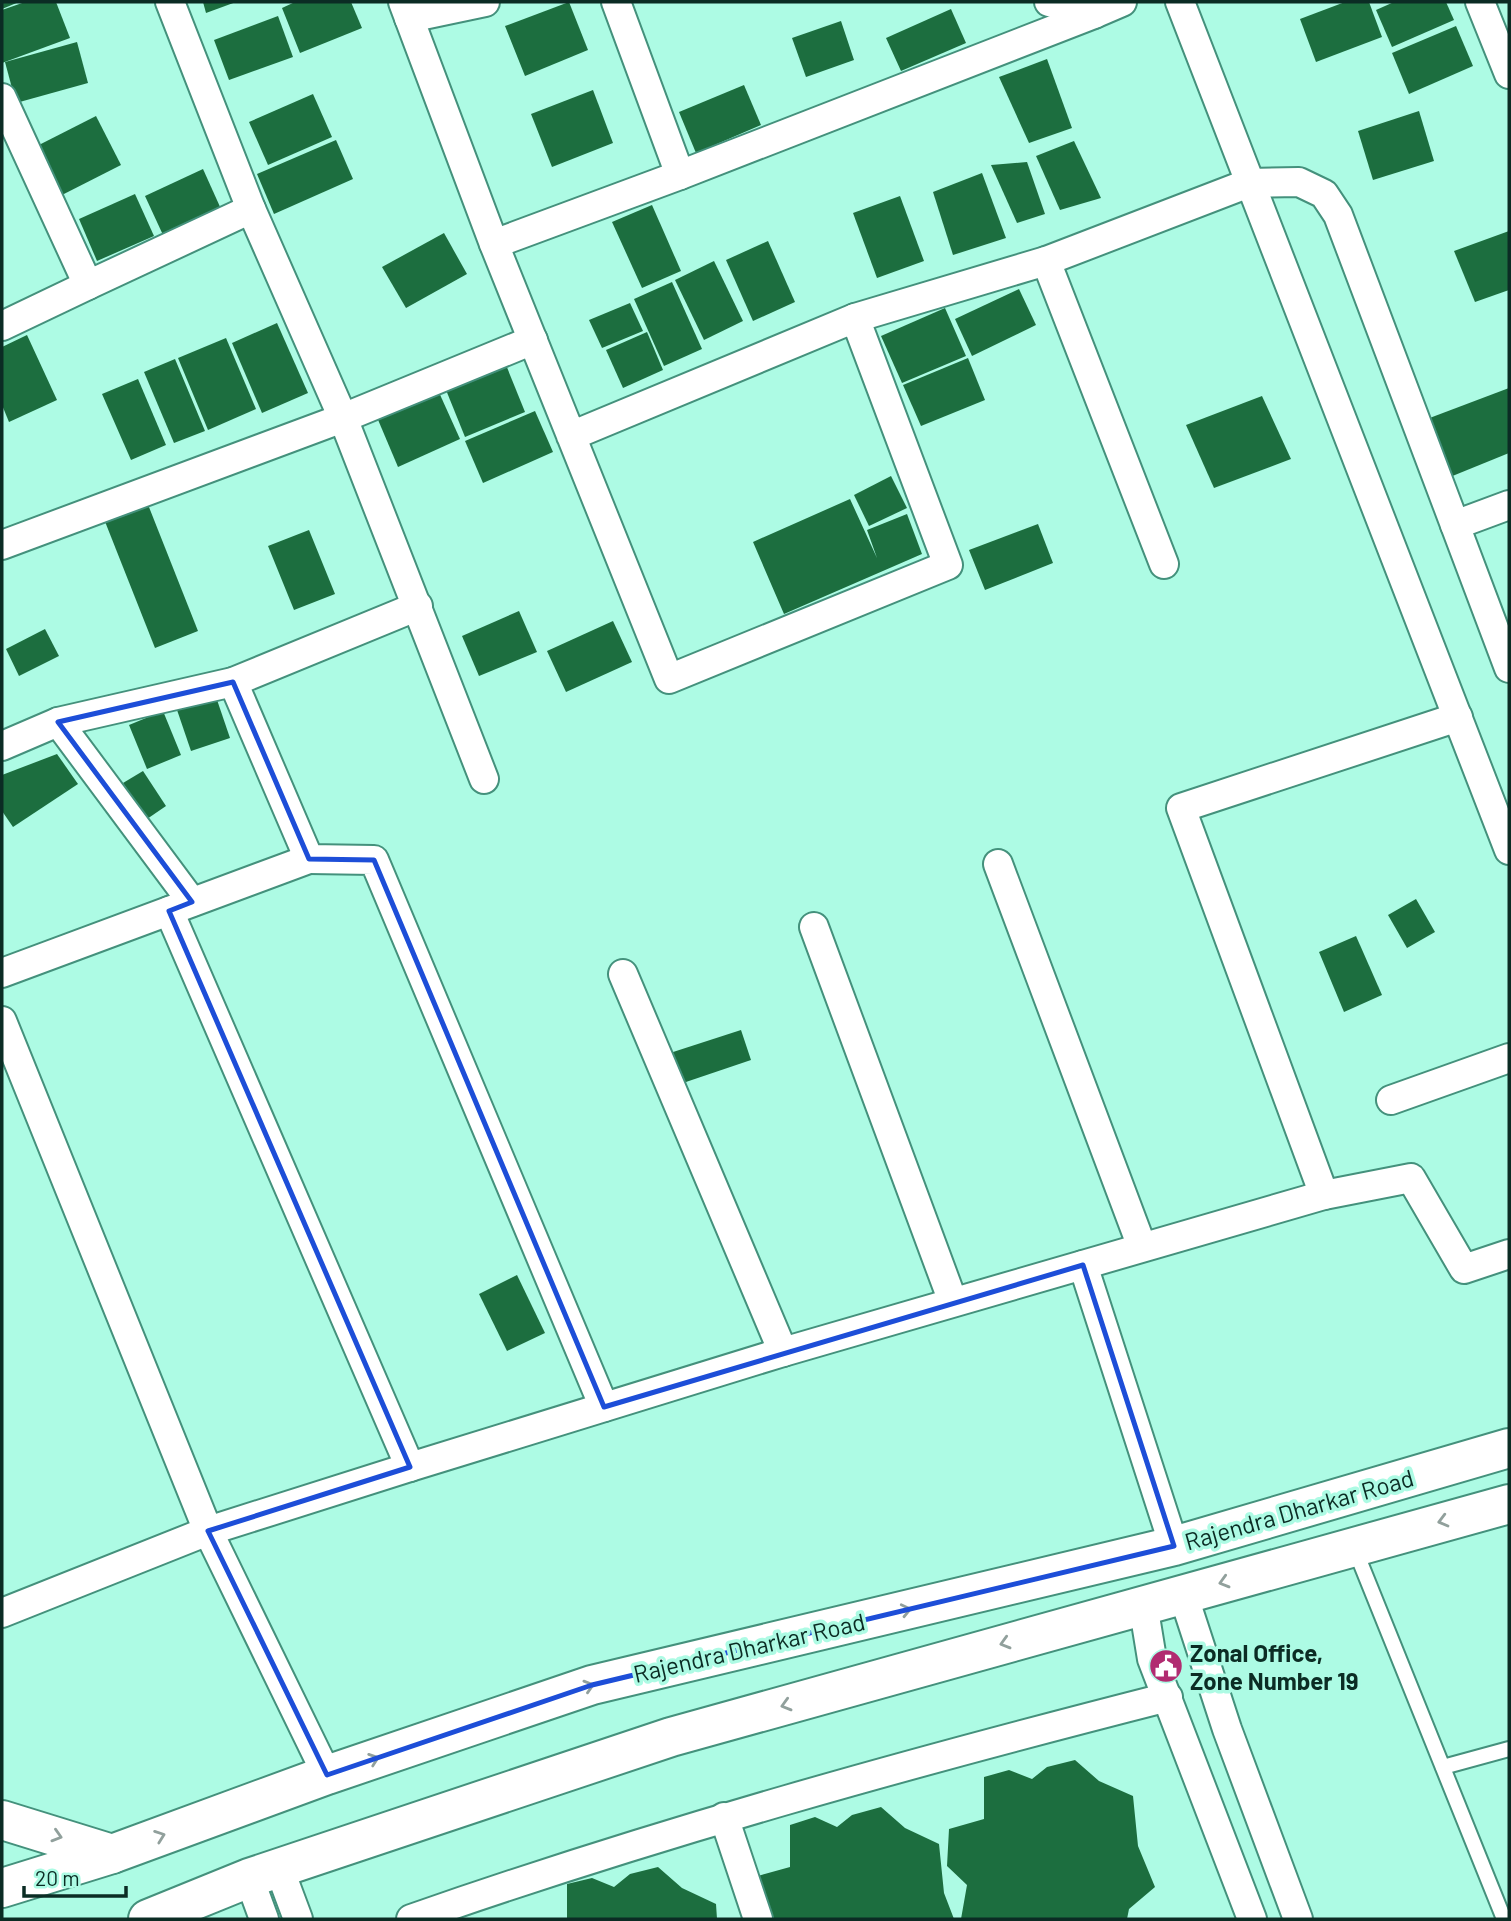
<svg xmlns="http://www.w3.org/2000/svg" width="1511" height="1921" viewBox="0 0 1511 1921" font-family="Barlow,sans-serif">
  <rect width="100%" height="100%" fill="#adfbe4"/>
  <g fill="#1c6e3f">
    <polygon points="2,2 19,2 2,9"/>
    <polygon points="25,2 56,2 70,38 2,63 2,10"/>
    <polygon points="203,2 236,2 206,13"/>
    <polygon points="295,2 351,2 362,28 300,53 282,8"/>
    <polygon points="569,2 588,50 525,76 505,26"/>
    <polygon points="1345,2 1369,2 1382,37 1316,62 1300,19"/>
    <polygon points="1394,2 1446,2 1454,20 1392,47 1376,10"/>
    <polygon points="951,9 966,43 901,71 886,38"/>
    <polygon points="278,16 293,57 229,80 214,40"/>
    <polygon points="841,21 854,60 806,77 792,38"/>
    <polygon points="1456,26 1473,66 1409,94 1392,53"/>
    <polygon points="77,42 88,83 16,103 5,62"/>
    <polygon points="1047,59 1072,128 1029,143 999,77"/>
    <polygon points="744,85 761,125 696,153 679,112"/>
    <polygon points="593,90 613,143 552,167 531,114"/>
    <polygon points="313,94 332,137 268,165 249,122"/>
    <polygon points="1419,111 1434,161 1373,180 1358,131"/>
    <polygon points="96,116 121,165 60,196 35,147"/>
    <polygon points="336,140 353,179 274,214 257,174"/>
    <polygon points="1074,141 1101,198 1060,210 1036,156"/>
    <polygon points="1027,162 1045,214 1017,223 991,165"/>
    <polygon points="203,169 221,209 163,235 145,196"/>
    <polygon points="982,173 1006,238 953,255 933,192"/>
    <polygon points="135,194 154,236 97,261 79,219"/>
    <polygon points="900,196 924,261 877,278 853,213"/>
    <polygon points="652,205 681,271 642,288 612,222"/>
    <polygon points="1509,231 1509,290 1475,302 1454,251"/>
    <polygon points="444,233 467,274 406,308 382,267"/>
    <polygon points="768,241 795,302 753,321 726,260"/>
    <polygon points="714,261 743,321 704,340 675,280"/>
    <polygon points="672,282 702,349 664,366 634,299"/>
    <polygon points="1019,289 1036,325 972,356 955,319"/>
    <polygon points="630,303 643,331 602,348 589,320"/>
    <polygon points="945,308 966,356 902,383 881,336"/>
    <polygon points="277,323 308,393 262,413 232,343"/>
    <polygon points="647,332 663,370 623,388 606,350"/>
    <polygon points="27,335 57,400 9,422 2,405 2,347"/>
    <polygon points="226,338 256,409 208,430 178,358"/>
    <polygon points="968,358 985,400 921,426 903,385"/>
    <polygon points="175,359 205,431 174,443 144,372"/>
    <polygon points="504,360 525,412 465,437 444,385"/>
    <polygon points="138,379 166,445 131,460 102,394"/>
    <polygon points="437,388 460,439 398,467 376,415"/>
    <polygon points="1509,388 1509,453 1450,477 1427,419"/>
    <polygon points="1262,396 1291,459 1214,488 1186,425"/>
    <polygon points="535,411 553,452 483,483 465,441"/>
    <polygon points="891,476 907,508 869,526 854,495"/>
    <polygon points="145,497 198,631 155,648 102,514"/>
    <polygon points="850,499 877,558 867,530 907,514 922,554 784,614 753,542"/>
    <polygon points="1038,524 1053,563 985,590 969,550"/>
    <polygon points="309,530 335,594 294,610 268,546"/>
    <polygon points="519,611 537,652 479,676 462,636"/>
    <polygon points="613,621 632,662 566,692 547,651"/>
    <polygon points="45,629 59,656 19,676 6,649"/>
    <polygon points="215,694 230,738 191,751 176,707"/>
    <polygon points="163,711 181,755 147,769 129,725"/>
    <polygon points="57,754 78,784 13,827 2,811 2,775"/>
    <polygon points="143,771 166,806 147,819 123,783"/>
    <polygon points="1416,899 1435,932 1407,948 1388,915"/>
    <polygon points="1356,936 1382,995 1344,1012 1319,952"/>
    <polygon points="741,1030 751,1060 680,1084 670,1053"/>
    <polygon points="517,1275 545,1333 507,1351 479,1294"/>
    <polygon points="1075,1760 1099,1781 1133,1796 1138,1846 1155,1887 1129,1909 1127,1919 961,1919 967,1885 947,1866 949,1829 984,1819 984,1777 1009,1770 1032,1779 1047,1767"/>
    <polygon points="881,1807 905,1828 939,1844 944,1893 954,1919 759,1919 754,1877 790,1867 790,1825 815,1817 837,1827 852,1815"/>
    <polygon points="658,1867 682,1888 716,1904 717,1919 567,1919 567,1884 592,1878 614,1887 630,1874"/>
  </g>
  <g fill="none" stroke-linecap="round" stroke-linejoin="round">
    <g stroke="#44917c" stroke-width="18">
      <g id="service">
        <polyline points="1354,1547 1504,1919"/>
        <polyline points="1443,1767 1509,1749"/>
      </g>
    </g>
    <g stroke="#44917c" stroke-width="32">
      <g id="minor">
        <polyline points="170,2 251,209 343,418 484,779"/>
        <polyline points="403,2 494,244 669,679 948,565 855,318 571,436"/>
        <polyline points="616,2 680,175"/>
        <polyline points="1049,2 1094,14 1122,2"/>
        <polyline points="1180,2 1509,850"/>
        <polyline points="1480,2 1509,74"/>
        <polyline points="409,18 485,2"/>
        <polyline points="2,98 88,285 251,209"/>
        <polyline points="494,244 680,175 1094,14"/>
        <polyline points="1046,261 1164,564"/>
        <polyline points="855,318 1046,261 1249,183 1299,182 1324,194 1338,215 1509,668"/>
        <polyline points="2,326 88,285"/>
        <polyline points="1455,525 1509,505"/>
        <polyline points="2,545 343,418 533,340"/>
        <polyline points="233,682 309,859 374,860 604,1407"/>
        <polyline points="1458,717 1181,808 1324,1195 1411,1178 1464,1269 1509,1254"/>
        <polyline points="58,722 192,902"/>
        <polyline points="2,746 58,722 233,682 418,606"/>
        <polyline points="998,864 1142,1247"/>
        <polyline points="169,911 410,1467"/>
        <polyline points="814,927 953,1302"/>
        <polyline points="2,973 309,859"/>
        <polyline points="623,974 783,1352"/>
        <polyline points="2,1021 208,1531 327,1775"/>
        <polyline points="1391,1100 1509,1058"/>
        <polyline points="1083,1265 1174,1546"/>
        <polyline points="1183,1594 1227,1729 1298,1919"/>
        <polyline points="1143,1604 1152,1659 1252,1919"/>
        <polyline points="2,1613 208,1531 410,1467 783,1352 1324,1195"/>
        <polyline points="724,1817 758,1919"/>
        <polyline points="279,1868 298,1919"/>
        <polyline points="249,1878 264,1919"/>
        <path d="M411 1919C660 1832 913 1762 1168 1697"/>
      </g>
    </g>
    <g stroke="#44917c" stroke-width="42">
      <g id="secondary">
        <polyline points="2,1820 112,1854"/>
        <polyline points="2,1888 112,1854 327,1775 592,1685 1174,1546 1509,1448"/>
        <polyline points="148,1919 249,1878 671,1737 1509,1504"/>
      </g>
    </g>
    <use href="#service" stroke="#fff" stroke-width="14"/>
    <use href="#minor" stroke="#fff" stroke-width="28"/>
    <use href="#secondary" stroke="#fff" stroke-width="38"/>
  </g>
  <defs><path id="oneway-chevron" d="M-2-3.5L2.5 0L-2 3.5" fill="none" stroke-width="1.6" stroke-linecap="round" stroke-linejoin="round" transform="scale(1.75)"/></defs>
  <g stroke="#91a09c">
    <use href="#oneway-chevron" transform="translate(1443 1521) rotate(165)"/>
    <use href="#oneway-chevron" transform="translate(1224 1582) rotate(164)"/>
    <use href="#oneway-chevron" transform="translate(906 1610) rotate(-13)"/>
    <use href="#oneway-chevron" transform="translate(1005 1643) rotate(164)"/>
    <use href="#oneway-chevron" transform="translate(589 1686) rotate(-17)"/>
    <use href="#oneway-chevron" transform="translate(786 1705) rotate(164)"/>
    <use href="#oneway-chevron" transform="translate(374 1759) rotate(-19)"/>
    <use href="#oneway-chevron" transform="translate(57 1836) rotate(17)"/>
    <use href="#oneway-chevron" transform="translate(160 1836) rotate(-20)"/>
  </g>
  <path fill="none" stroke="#1d4ed8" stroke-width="5" stroke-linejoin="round" d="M233 682 309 859 374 860 604 1407 1083 1265 1174 1546 592 1685 327 1775 208 1531 410 1467 169 911 192 902 58 722Z"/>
  <defs>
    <g id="civic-disc" transform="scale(1.75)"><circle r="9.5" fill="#b12b70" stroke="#adfbe4"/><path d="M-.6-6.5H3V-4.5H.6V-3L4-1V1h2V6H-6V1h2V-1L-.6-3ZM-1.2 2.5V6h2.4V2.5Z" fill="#fff"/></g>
  </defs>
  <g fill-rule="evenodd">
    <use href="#civic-disc" x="1166" y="1666"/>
  </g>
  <g text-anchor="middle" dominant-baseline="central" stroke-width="7" stroke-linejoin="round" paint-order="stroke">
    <g font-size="24" fill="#0b2c24" stroke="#adfbe4">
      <text transform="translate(1299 1509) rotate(-16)">Rajendra Dharkar Road</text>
      <text transform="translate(749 1647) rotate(-13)">Rajendra Dharkar Road</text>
    </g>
    <g font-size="24" font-weight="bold" fill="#0b2c24" stroke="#adfbe4" text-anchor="start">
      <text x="1190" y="1652">Zonal Office,<tspan x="1190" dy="28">Zone Number 19</tspan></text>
    </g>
  </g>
  <rect width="1511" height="1921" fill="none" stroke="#0b2c24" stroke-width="7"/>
  <path d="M24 1886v10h102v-10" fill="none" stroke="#0b2c24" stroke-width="3.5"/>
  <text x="35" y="1886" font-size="21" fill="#0b2c24" stroke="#adfbe4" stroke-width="5" paint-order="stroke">20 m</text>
</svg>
